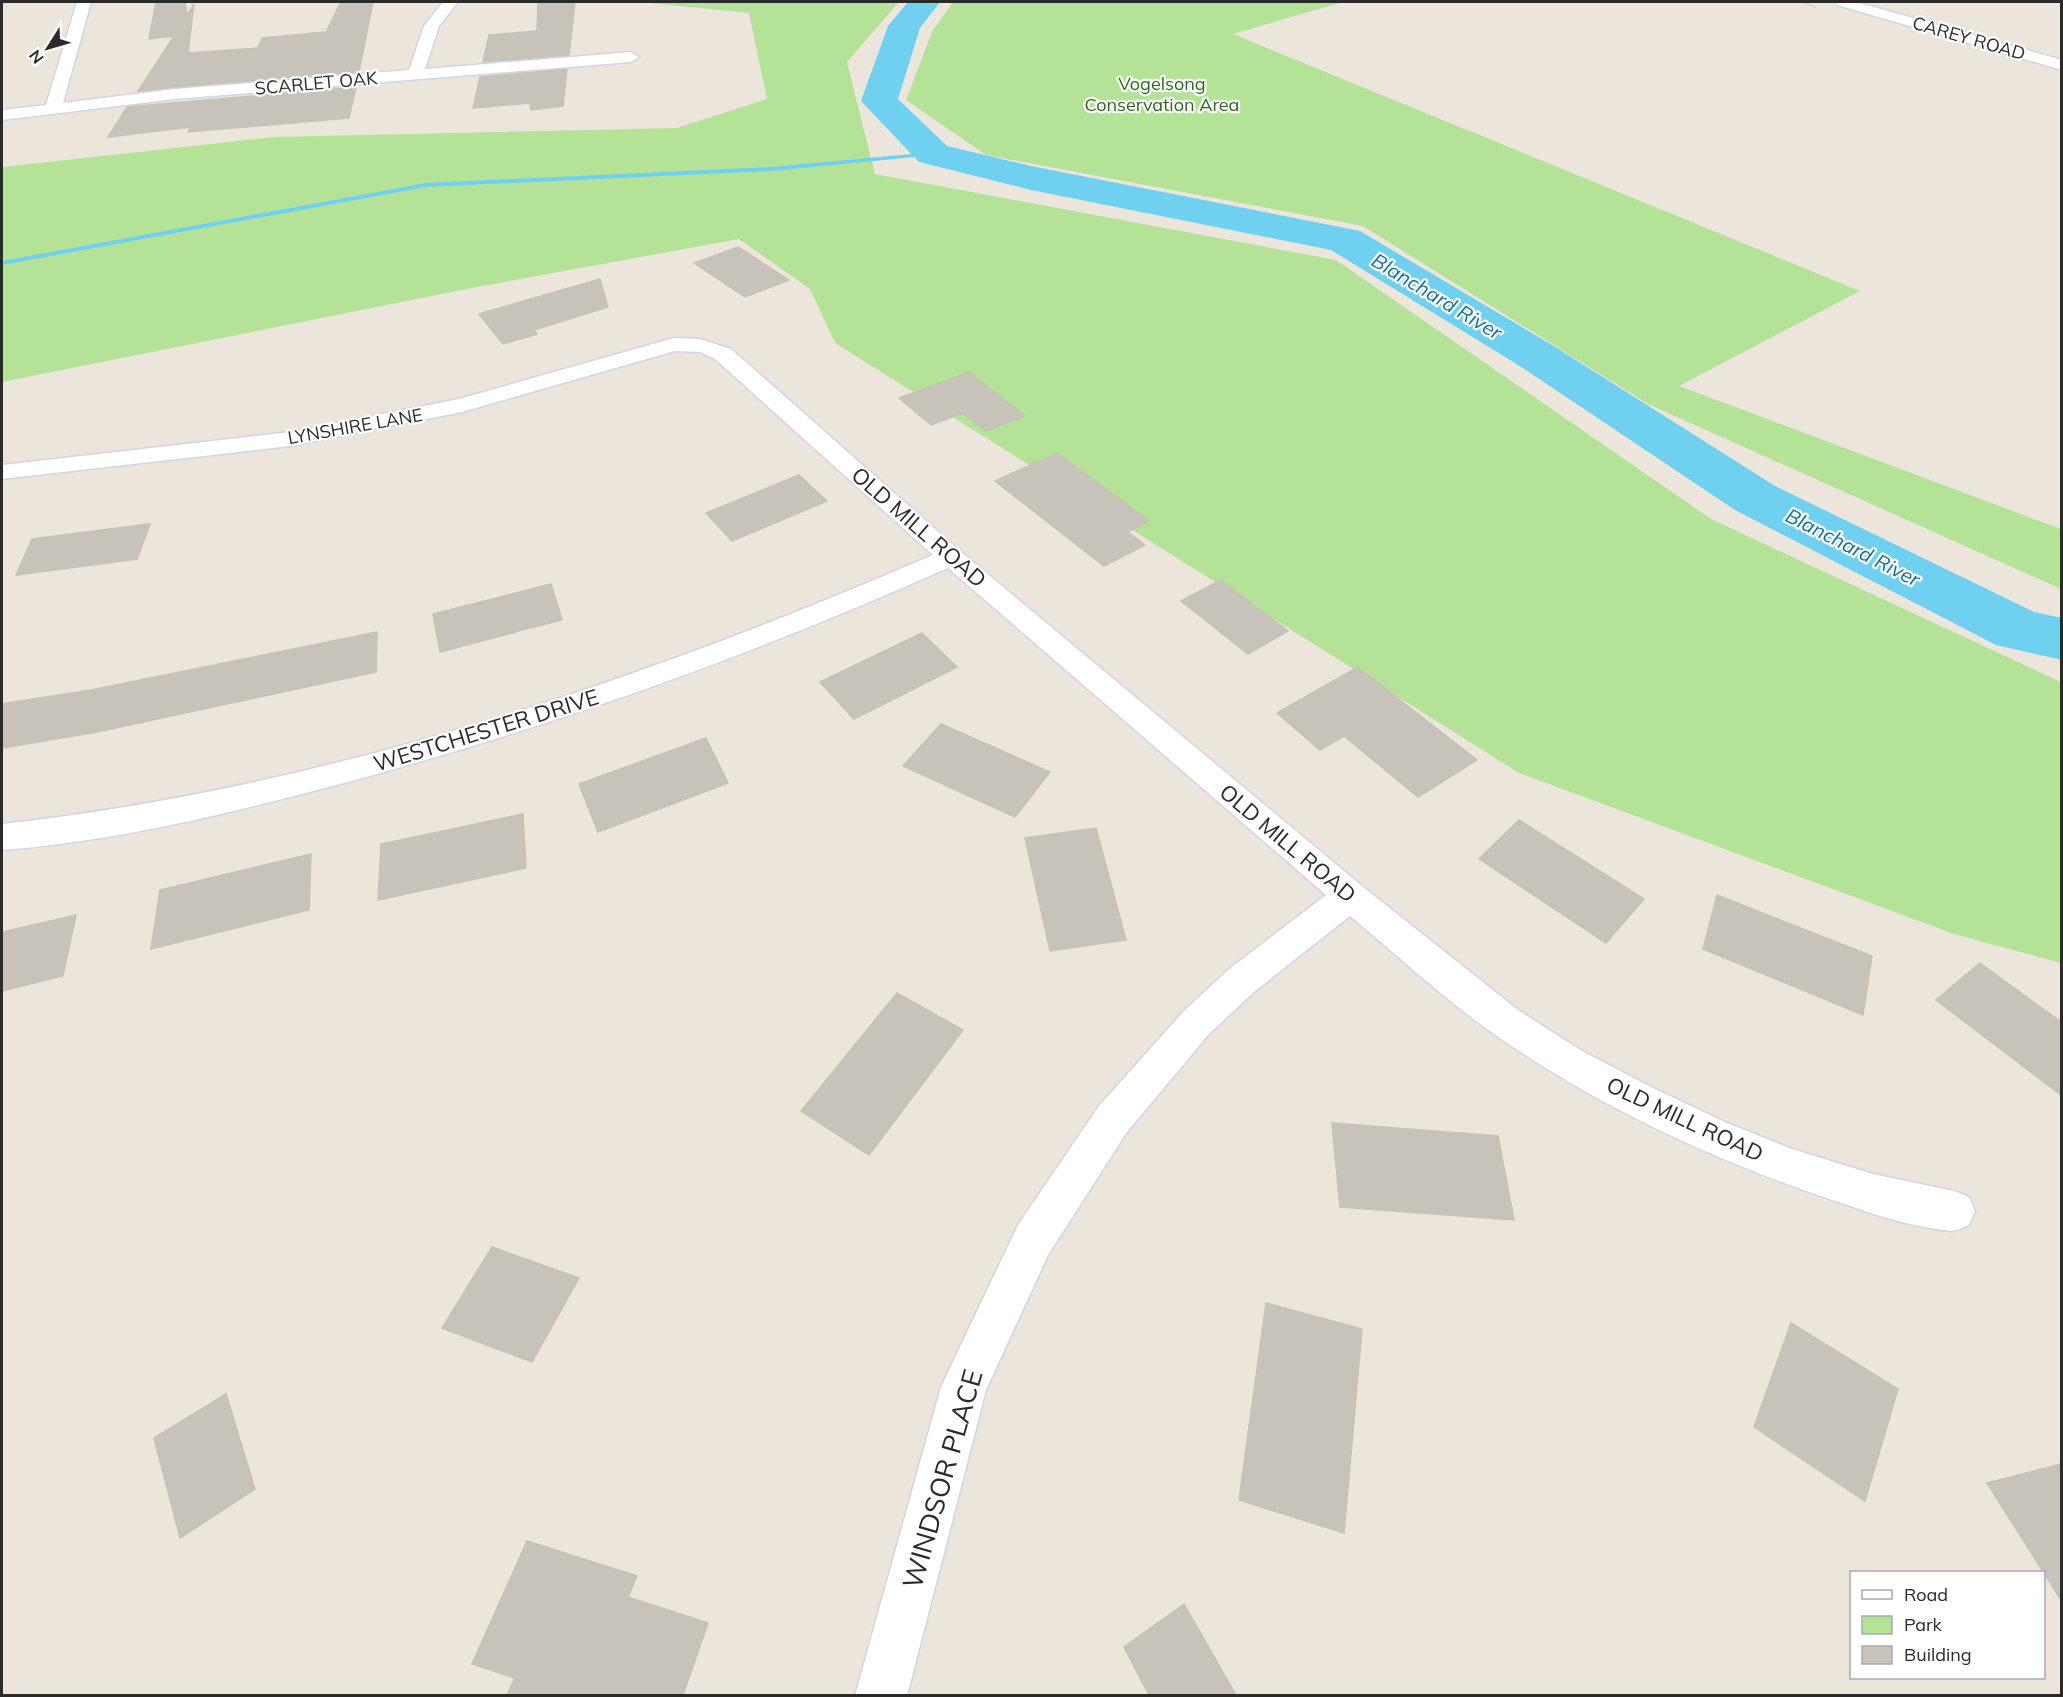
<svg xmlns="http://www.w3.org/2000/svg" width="2063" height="1697" viewBox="0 0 2063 1697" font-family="Mulish,sans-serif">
  <rect width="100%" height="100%" fill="#ece5dc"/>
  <g fill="#b4e398">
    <polygon points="639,2 899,2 847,62 875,174 1336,260 1711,519 2061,682 2061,963 1954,934 1519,773 835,343 810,289 739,239 477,287 2,382 2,167 274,137 677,128 767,99 749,13"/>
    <polygon points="953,2 1343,2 1233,34 1860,291 1679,386 2061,529 2061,589 1648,404 1363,226 986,155 906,100 932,32"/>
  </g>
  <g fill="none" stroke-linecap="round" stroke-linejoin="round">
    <polygon fill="#6fd1ef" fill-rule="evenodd" points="933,152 935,153 935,155 772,171 426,187 2,265 2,261 426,183 772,167"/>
    <polygon fill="#6fd1ef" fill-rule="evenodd" points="908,2 940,2 920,28 898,99 947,146 1031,166 1360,231 1557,348 1775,486 2034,612 2062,618 2062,660 1996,645 1735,510 1523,368 1331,250 1031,190 919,162 861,101 888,26"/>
  </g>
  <g fill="#c7c3bb" stroke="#c8c1b6" stroke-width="1.5">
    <polygon points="156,2 185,2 187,15 194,4 188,53 258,48 262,38 326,32 341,2 373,2 359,72 138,91 174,36 149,39"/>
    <polygon points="538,2 575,2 569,55 483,62 489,35 537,31"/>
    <polygon points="567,69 563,106 531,110 530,103 473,108 480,77"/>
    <polygon points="356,87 349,118 188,132 191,127 108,137 127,107"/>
    <polygon points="738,247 789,280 745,297 694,263"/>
    <polygon points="600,279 608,307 534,330 537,334 503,344 479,314"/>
    <polygon points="969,372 1025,416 986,431 963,413 931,425 899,398"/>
    <polygon points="1057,453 1149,521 1128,532 1145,545 1104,566 995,481"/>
    <polygon points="799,475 827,501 732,541 706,513"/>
    <polygon points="150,524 137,559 16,575 32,539"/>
    <polygon points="1221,580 1288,631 1248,654 1181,601"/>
    <polygon points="551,584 562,620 518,631 516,625 516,632 440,652 433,614"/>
    <polygon points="377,632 376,672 97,732 2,748 2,704 91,690"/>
    <polygon points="922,633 957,667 854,719 820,682"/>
    <polygon points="1358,667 1477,760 1418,797 1344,736 1320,750 1277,713"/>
    <polygon points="941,724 1050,772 1015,817 903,766"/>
    <polygon points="706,738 728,783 598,832 579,784"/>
    <polygon points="523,814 526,868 378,900 381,844"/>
    <polygon points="1519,820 1644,899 1606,943 1479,859"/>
    <polygon points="1096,828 1126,940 1050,951 1025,838"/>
    <polygon points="311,854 309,910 151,949 160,890"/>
    <polygon points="1717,895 1872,956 1863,1015 1703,949"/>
    <polygon points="76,915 63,976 2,991 2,932"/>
    <polygon points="1980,963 2061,1022 2061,1095 1936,1000"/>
    <polygon points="897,993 963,1030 869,1155 801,1111"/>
    <polygon points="1332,1123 1498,1136 1514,1220 1340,1207"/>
    <polygon points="492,1247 579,1278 532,1362 442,1328"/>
    <polygon points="1266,1303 1362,1329 1344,1533 1239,1500"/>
    <polygon points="1791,1323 1898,1389 1865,1501 1754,1427"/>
    <polygon points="226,1394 255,1489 180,1538 154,1438"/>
    <polygon points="2061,1464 2061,1600 1987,1483"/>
    <polygon points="527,1541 637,1576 628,1597 708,1623 683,1695 507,1695 515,1678 472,1664"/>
    <polygon points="1184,1604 1236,1695 1149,1695 1124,1647"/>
  </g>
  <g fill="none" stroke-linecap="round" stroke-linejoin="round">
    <g stroke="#d1d5e3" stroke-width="3">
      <g id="street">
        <polygon points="77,2 91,2 63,103 175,89 409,70 424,26 443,2 458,2 439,26 425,69 631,52 639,57 631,62 175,99 2,120 2,110 46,105"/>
        <path d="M674 338 700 339 731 349 960 551 1362 886 1518 1010 1582 1051 1653 1088 1727 1123 1792 1149 1873 1174 1954 1191 1969 1197 1975 1211 1969 1225C1963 1227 1957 1231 1952 1231 1918 1228 1881 1217 1850 1206 1724 1165 1603 1110 1494 1034 1444 999 1397 955 1350 916L1254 992 1209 1034 1127 1132 1048 1255 986 1390 907 1696H855L941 1387 1018 1225 1099 1106 1183 1012 1228 970 1326 895 948 568C753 655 554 726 348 782 235 812 119 841 2 850V824C324 788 636 683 933 555L715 359 700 352 675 351 462 412 290 446 2 479V465L290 432 459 399Z"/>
      </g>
    </g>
    <g stroke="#d1d5e3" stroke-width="3">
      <polygon id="secondary" points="1835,2 1856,2 2062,60 2062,70 1837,5"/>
    </g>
    <polyline stroke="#c3c3c3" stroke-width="1.5" stroke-dasharray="2 1.5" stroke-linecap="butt" points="1802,2 1816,7"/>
    <use href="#street" fill="#fff" fill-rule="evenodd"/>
    <use href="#secondary" fill="#fff" fill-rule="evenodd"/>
  </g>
  <g text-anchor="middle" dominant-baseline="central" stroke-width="4.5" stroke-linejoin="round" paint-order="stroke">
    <g font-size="18" fill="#2a2a2a" stroke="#fff">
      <text transform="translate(1969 38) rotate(16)">CAREY ROAD</text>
      <text transform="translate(316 83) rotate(-5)">SCARLET OAK</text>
      <text transform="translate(355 426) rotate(-10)">LYNSHIRE LANE</text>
    </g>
    <g font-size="18" fill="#2c681a" stroke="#fff">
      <text x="1162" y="83">Vogelsong<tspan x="1162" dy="21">Conservation Area</tspan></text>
    </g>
    <g font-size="20" font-style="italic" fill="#0d6f9c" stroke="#fff">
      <text transform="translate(1437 296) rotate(31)">Blanchard River</text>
      <text transform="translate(1853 547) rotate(27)">Blanchard River</text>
    </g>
    <g font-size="22" fill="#2a2a2a" stroke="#fff">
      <text transform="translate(919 527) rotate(41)">OLD MILL ROAD</text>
      <text transform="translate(486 730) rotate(-17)">WESTCHESTER DRIVE</text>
      <text transform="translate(1288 843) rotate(40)">OLD MILL ROAD</text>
      <text transform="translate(1685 1119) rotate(25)">OLD MILL ROAD</text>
    </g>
    <g font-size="27" fill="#2a2a2a" stroke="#fff">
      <text transform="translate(942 1479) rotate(-74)">WINDSOR PLACE</text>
    </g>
  </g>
  <rect width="2063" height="1697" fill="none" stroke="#2a2a2a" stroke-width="6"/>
  <rect x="1850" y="1571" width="195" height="108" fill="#ffffff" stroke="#aaaaaa" stroke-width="1.5"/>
  <rect x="1862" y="1590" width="30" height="9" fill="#ffffff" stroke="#aaaaaa" stroke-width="1.5"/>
  <text x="1904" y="1601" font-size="18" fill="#2a2a2a">Road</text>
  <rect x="1862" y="1616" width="30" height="18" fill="#b4e398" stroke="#aaaaaa" stroke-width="1.5"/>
  <text x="1904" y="1631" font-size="18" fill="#2a2a2a">Park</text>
  <rect x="1862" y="1646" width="30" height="18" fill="#c7c3bb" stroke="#aaaaaa" stroke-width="1.5"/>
  <text x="1904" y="1661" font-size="18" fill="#2a2a2a">Building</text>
  <g transform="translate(48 48) rotate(233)" stroke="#ffffff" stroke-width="4.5" paint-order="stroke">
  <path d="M0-4.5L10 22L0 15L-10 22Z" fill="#2a2a2a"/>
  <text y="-9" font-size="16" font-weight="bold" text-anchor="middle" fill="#2a2a2a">N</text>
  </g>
</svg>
